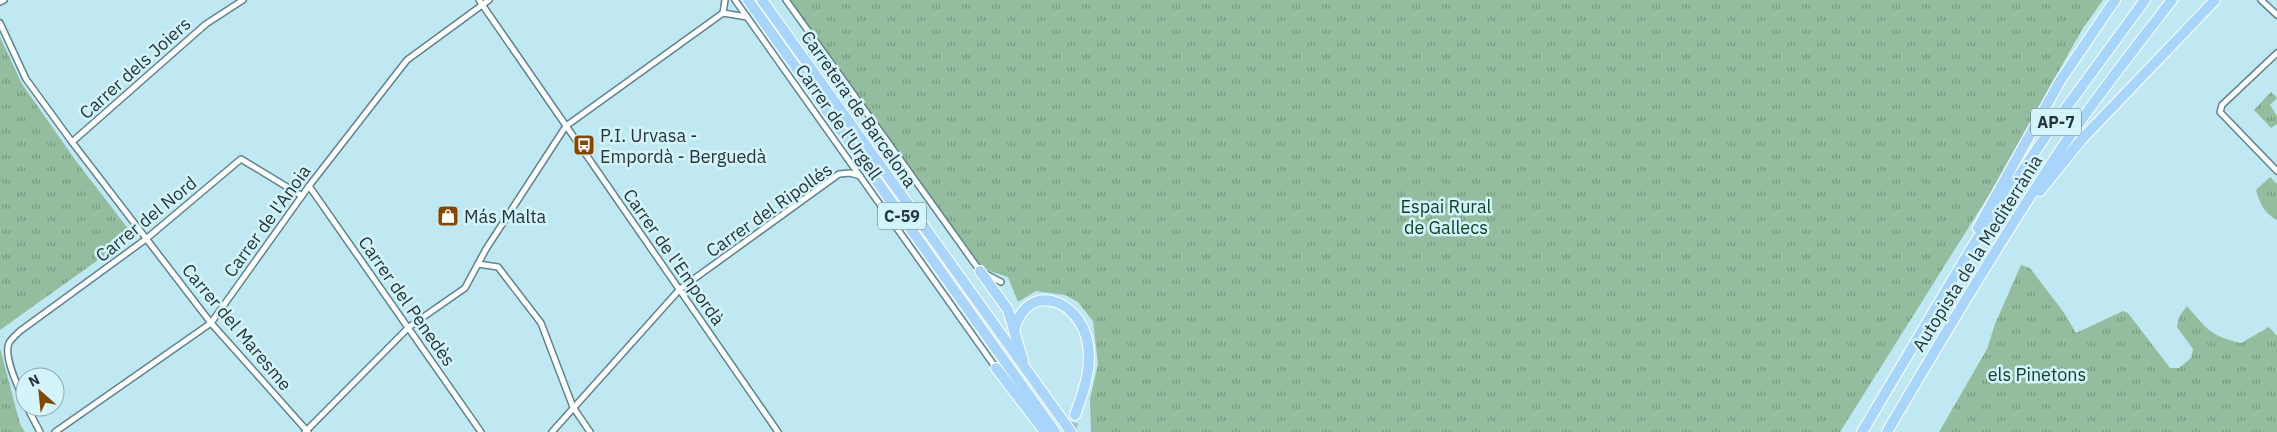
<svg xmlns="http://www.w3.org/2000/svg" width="2277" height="432" viewBox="0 0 2277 432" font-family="'IBM Plex Sans',sans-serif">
  <defs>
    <pattern id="grass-tufts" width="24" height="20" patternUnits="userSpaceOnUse" patternTransform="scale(1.25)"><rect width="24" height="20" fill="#93bd9e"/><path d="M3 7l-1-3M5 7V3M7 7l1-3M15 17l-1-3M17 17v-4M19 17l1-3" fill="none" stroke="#789a82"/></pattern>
  </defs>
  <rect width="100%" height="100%" fill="#c0e8f2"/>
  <g fill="url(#grass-tufts)">
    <polygon points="789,0 2103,0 2083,28 1989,195 1840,432 1091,432 1090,399 1098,364 1093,321 1078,302 1065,295 1036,291 1018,302 1008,277 983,269"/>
    <polygon points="0,37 22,84 76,161 133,235 0,330"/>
    <polygon points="2271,92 2277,98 2270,105 2277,116 2277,124 2271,128 2254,110"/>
    <path d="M2270 177 2277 184V220C2264 213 2260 204 2256 190Z"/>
    <path d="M2021 265 2030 268 2065 314 2076 333 2123 311 2128 313 2170 368H2179L2191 358 2193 349 2177 327 2179 317 2187 306C2207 329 2210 336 2241 343L2269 327 2277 336V432H1939L1987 349 1995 324Z"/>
    <polygon points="0,348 20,424 25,432 0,432"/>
  </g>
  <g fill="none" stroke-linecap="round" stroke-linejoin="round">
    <polyline stroke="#a1c4cd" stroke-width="10" stroke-dasharray="10 5" stroke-linecap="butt" points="1071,432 1075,415"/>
    <g stroke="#5f848d" stroke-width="8">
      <g id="street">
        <polyline points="479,0 778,432"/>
        <polyline points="735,0 996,368"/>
        <polyline points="786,0 980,271 1001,282"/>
        <polyline points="2261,0 2277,15"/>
        <polyline points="0,2 4,0"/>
        <polyline points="723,13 725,0"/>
        <polyline points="0,23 26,79 72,142 211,323 308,432"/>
        <polyline points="2277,53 2222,105 2220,112 2277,171"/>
        <polyline points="72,142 206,24 243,0"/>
        <polyline points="309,186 481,432"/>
        <polyline points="478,264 498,267 541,323 573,407 590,432"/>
        <path d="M25 402C19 389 3 357 9 343 11 339 16 335 20 331L146 239 241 159 302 196"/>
        <polyline points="27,407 40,432"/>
        <polyline points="55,432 211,323 309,186 407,60 489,0"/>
        <polyline points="305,432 409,327 465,288 486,249 566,126 723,13 747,17"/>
        <polyline points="552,432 680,289 839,174 850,173 860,176"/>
      </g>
    </g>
    <g stroke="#fff" stroke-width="12">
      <g id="highway">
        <polyline points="748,0 1055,432"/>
        <polyline points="762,0 1071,432"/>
        <polyline points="2040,191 2082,139 2215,0"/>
        <polyline points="1978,228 2060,81 2115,0"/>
        <polyline points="980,271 1008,310 1023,361"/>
        <path d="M1014 331C1026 280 1081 298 1088 345 1092 369 1083 393 1075 415"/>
        <polyline points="996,368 1045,432"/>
        <polyline points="1862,432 1972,247 2047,134 2145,0"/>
        <path d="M1887 432C1943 336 2000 241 2061 149 2096 97 2134 49 2172 0"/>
      </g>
    </g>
    <use href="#street" stroke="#fff" stroke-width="5"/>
    <use href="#highway" stroke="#aad5fb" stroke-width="10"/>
  </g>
  <defs>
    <g id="bus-square" transform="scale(1.125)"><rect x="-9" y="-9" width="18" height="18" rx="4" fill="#824700" stroke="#d4f4fc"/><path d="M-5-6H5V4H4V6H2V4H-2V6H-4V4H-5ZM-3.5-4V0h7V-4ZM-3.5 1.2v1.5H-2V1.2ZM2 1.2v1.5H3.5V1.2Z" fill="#fff"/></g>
    <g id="shop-square" transform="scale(1.125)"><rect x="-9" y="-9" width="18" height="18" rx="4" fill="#824700" stroke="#d4f4fc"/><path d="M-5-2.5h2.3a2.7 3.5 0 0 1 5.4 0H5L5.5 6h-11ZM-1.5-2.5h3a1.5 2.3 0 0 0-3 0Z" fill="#fff"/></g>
  </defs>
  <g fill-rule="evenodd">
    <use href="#bus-square" x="584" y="145"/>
    <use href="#shop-square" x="448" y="216"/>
  </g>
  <g text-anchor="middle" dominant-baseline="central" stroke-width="5" stroke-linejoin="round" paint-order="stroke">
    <g fill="#d4f4fc" stroke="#5a6e74" stroke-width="1">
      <rect x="2031" y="108.5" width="50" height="27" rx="4"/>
      <rect x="878" y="202.5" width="48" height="27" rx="4"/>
    </g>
    <g font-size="16" font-weight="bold" fill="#253539">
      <text x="2056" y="122">AP-7</text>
      <text x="902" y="216">C-59</text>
    </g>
    <g font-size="18" fill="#253539" stroke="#d4f4fc">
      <text transform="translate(135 68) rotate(-42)">Carrer dels Joiers</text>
      <text transform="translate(859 109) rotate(55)">Carretera de Barcelona</text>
      <text transform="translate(839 122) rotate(55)">Carrer de l'Urgell</text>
      <text transform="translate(769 210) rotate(-35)">Carrer del Ripollés</text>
      <text transform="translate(146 219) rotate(-39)">Carrer del Nord</text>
      <text transform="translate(267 221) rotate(-54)">Carrer de l'Anoia</text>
      <text transform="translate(1977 253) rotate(-58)">Autopista de la Mediterrània</text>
      <text transform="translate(674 257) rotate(55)">Carrer de l'Empordà</text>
      <text transform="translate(407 301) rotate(55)">Carrer del Penedès</text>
      <text transform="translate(237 327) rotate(50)">Carrer del Maresme</text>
    </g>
    <g font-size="18" fill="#253539" stroke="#d4f4fc" text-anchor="start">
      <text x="600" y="135">P.I. Urvasa -<tspan x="600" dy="21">Empordà - Berguedà</tspan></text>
      <text x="464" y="216">Más Malta</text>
    </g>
    <g font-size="18" fill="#0b4323" stroke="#d4f4fc">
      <text x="1446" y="206">Espai Rural<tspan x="1446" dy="21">de Gallecs</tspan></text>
      <text x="2037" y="374">els Pinetons</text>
    </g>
  </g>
  <g transform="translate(40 392) rotate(333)"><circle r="24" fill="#d4f4fc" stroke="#8ea8ae"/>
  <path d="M0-4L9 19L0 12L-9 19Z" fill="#824700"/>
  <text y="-8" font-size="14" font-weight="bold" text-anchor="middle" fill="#253539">N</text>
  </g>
</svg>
